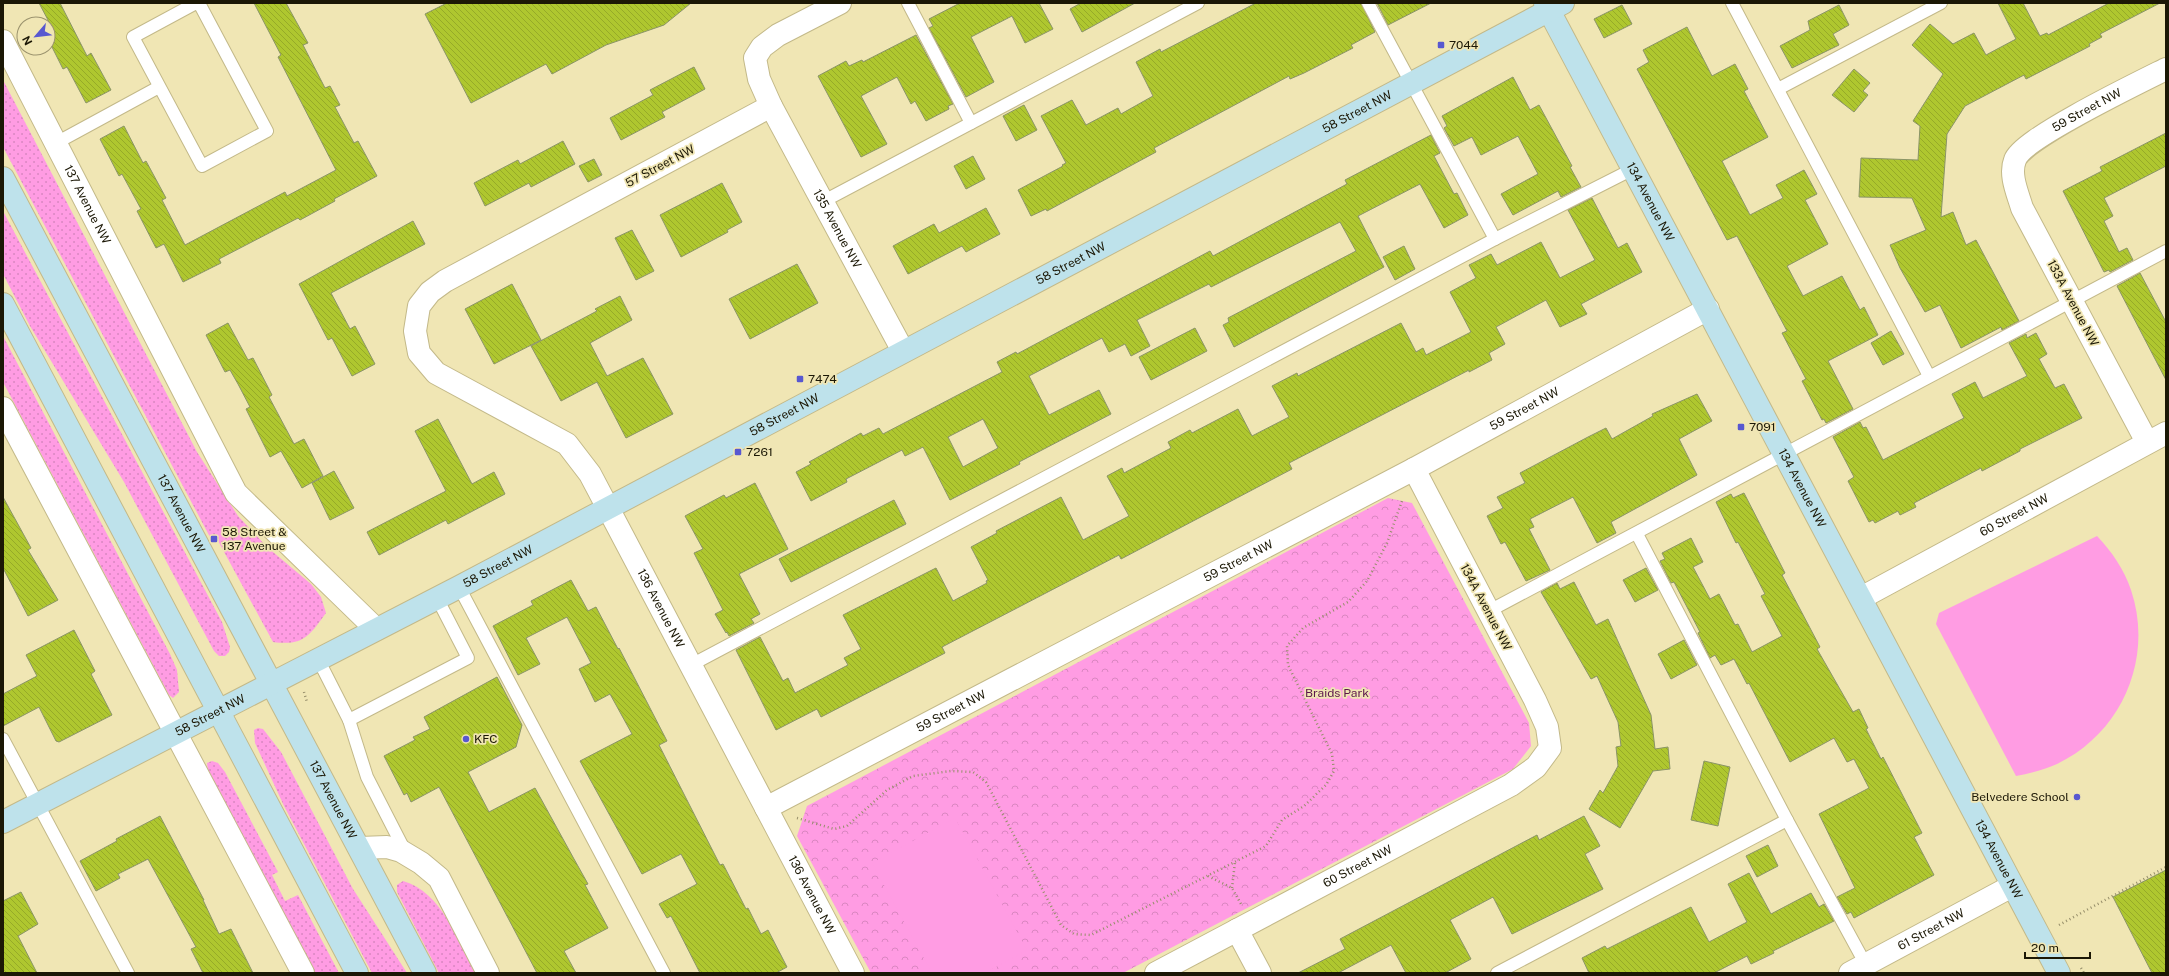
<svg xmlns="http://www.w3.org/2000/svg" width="2169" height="976" viewBox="0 0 2169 976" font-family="'Public Sans',sans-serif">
  <defs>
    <pattern id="grass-dots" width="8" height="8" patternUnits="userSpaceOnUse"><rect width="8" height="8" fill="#ff9ce3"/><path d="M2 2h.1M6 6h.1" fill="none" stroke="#da86c1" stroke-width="1.8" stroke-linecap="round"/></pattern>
    <pattern id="park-crowns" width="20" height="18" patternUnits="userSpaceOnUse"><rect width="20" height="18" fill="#ff9ce3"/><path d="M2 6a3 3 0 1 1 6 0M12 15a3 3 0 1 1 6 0" fill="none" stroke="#da86c1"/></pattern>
    <pattern id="building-back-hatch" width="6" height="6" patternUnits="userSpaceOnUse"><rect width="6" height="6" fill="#afc72f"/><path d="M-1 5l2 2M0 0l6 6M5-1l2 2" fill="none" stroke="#96aa28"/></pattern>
  </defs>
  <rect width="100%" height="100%" fill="#f0e6b4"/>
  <g fill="url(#grass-dots)">
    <path d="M3 80 197 452 238 516 267 547 311 584 321 597 326 613C309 636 304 646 273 642L216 537 211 539 3 147Z"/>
    <polygon points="3,211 222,622 230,647 229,652 225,656 219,656 214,651 124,482 30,326 3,274"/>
    <polygon points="3,336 170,654 177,670 179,692 173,698 169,695 3,382"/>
    <polygon points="258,728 263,729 281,752 353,889 407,973 372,973 284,806 255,743 254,730"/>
    <polygon points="212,761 218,763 225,772 278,872 272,875 285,901 298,895 339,973 315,973 208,771 207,763"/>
    <path d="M403 881C442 892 457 940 475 973H439L397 892V885Z"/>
  </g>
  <polygon fill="url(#park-crowns)" points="1388,498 1412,503 1529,723 1531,746 1513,769 1123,973 871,973 797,836 807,806"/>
  <g fill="#ff9ce3">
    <path d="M2097 536C2112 552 2124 569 2131 590 2154 658 2122 733 2057 764 2044 770 2030 773 2016 776L1936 624 1939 613Z"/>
    <polygon points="955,818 1027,950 985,973 932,973 872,863"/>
  </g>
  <g fill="url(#building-back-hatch)" stroke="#8a9467" fill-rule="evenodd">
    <polygon points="39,3 60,3 87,56 91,53 111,90 86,103 67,67 63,69 48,39 48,20"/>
    <polygon points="254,3 286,3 308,43 303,45 325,88 330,86 340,105 335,107 354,143 358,141 377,176 334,199 335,201 300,220 298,218 219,259 221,263 183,282 164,244 156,248 137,211 141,209 122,174 119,176 100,139 124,126 143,163 146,161 166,198 162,200 185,245 285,192 287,196 336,170 278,57 281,55"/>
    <polygon points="447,3 691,3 664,25 606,45 552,74 546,64 471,103 425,14"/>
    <polygon points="960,3 1039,3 1053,29 1025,43 1012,16 971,37 994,82 966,97 929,28 933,26 929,19"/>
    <polygon points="1081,3 1135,3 1082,32 1070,9"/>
    <polygon points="1256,3 1361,3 1375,32 1351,45 1353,48 1304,73 1290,79 1289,76 1154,148 1156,152 1047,211 1046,209 1031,216 1018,190 1063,166 1062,165 1066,163 1041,116 1072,100 1086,125 1118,108 1121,114 1153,96 1136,62 1160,49 1161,52"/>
    <polygon points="1377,3 1431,3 1388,25"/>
    <polygon points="1998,3 2023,3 2040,36 2047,33 2048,35 2109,3 2160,3 2100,34 2102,37 2089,44 2090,46 2061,61 2026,79 2024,75 1965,106 1947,134 1941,217 1953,212 1966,245 1976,240 2019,321 2002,330 2001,327 1961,348 1940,305 1925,312 1900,268 1890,245 1926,230 1912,198 1859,197 1861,158 1918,160 1920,126 1913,121 1943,74 1912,45 1930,24 1953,44 1974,33 1986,55 2016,39"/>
    <polygon points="1622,5 1632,24 1604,38 1594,19"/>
    <polygon points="1839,5 1849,25 1833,34 1839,45 1792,68 1780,46 1810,30 1808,21"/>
    <polygon points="1687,27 1712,76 1735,64 1748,89 1744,91 1768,137 1722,161 1750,215 1783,198 1776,185 1804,170 1817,194 1805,200 1828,244 1787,266 1803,296 1842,276 1860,310 1864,307 1878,335 1828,361 1853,409 1826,423 1824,419 1822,420 1802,381 1806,379 1782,333 1787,331 1749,259 1737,236 1727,240 1637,69 1649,62 1643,50"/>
    <polygon points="916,35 953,104 948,106 949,109 926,121 915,101 911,104 897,77 861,96 887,144 861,157 818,76 846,61 849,66 862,60 863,62"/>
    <polygon points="694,67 705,89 662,112 665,117 621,140 610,118 653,95 650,90"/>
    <polygon points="1854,69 1870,83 1863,91 1868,95 1854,112 1832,95"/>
    <polygon points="1513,77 1530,110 1539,105 1572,166 1570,167 1581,187 1561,197 1558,191 1513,215 1501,194 1538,174 1518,136 1481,155 1472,137 1454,146 1444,128 1447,126 1442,116"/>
    <polygon points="1024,105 1037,130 1016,141 1003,116"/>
    <polygon points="2166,133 2166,166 2104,198 2113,216 2104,221 2119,252 2127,248 2133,260 2110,272 2109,270 2104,272 2063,191 2102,171 2100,167"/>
    <path d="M1431 135 1440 153 1434 156 1454 194 1457 193 1468 215 1444 228 1420 184 1358 216 1384 267 1234 347 1223 325 1229 322 1228 318 1356 251 1340 222 1211 287 1209 284 1137 320 1150 346 1131 356 1125 344 1109 352 1102 338 1029 376 1049 415 1099 390 1111 414 1019 462 1020 464 950 500 923 447 905 456 902 450 846 479 847 482 811 501 796 472 811 464 809 462 861 433 863 436 879 428 883 434 1002 372 997 362 1016 352 1017 354 1210 251 1213 256 1347 184 1345 180ZM983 419 998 448 963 467 948 437Z"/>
    <polygon points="563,141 575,164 531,187 529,183 485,206 474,183 518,160 520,164"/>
    <polygon points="973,156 985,179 966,189 954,166"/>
    <polygon points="594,159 602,175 588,182 579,166"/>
    <polygon points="722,183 742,222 727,230 728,232 681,257 660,215"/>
    <polygon points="1592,198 1618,248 1627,243 1642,272 1581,304 1587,314 1560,327 1546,300 1496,327 1505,344 1489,353 1492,360 1469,372 1469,370 1289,463 1292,469 1157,540 1121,559 1119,555 942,647 945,653 821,717 817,709 776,730 736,650 760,637 783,681 788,678 795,693 848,665 844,658 861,649 843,615 936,568 953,601 987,583 986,581 988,580 971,547 997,533 996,531 1061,497 1083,540 1129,516 1107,476 1122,468 1124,473 1171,448 1168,442 1190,430 1192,433 1238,409 1252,436 1289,417 1272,386 1297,373 1298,376 1401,323 1416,352 1423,348 1426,355 1471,332 1450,292 1476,278 1469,265 1491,254 1497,265 1541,242 1560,278 1595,260 1568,210"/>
    <polygon points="986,208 1000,234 966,252 962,246 908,274 893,246 934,224 939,233"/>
    <polygon points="413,221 425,244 331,293 350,329 355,326 375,364 352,376 332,338 328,340 299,284"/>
    <polygon points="632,230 654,271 636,280 615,238"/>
    <polygon points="1404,246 1415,269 1395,280 1383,257"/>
    <polygon points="797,264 818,303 750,339 729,299"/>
    <polygon points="2140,273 2166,322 2166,380 2117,286"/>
    <polygon points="512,284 541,340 494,364 465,309"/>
    <polygon points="620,296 632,320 590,343 607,376 643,358 673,414 626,438 597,382 561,401 531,346 597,311 595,309"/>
    <polygon points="228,323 248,360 253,358 272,395 269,397 294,444 304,439 323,476 302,488 281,451 270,457 246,409 250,407 238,384 230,370 225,372 206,335"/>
    <polygon points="1195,328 1207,351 1151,380 1139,357"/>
    <polygon points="1891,331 1904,354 1883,365 1871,343"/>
    <polygon points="2036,333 2047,354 2039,359 2055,388 2064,384 2082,418 2020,449 2020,451 1982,471 1981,468 1914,503 1916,507 1900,515 1898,511 1875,523 1873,520 1869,522 1848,481 1854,477 1833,437 1860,422 1863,428 1866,427 1883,460 1964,418 1952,394 1975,382 1983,398 2027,376 2009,343 2026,334 2027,338"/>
    <polygon points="1697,394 1712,421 1679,439 1697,475 1611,522 1616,533 1597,543 1573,497 1530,519 1534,527 1529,529 1550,570 1526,581 1505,542 1501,544 1487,516 1503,508 1497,497 1525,483 1520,473 1588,437 1606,428 1612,439 1653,416 1652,414"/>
    <polygon points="438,419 472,484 494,472 505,494 448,524 446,520 379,555 367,532 446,491 415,431"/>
    <polygon points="334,471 354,508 330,520 312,483"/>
    <polygon points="755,483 788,549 739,574 760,614 751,619 754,623 729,636 727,632 726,633 715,614 723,610 694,553 703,549 685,516 724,495 726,498"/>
    <polygon points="1744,493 1785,573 1782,575 1820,647 1817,649 1853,712 1859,709 1868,728 1866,729 1881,759 1883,757 1922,833 1914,837 1934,875 1854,918 1851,912 1847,914 1837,897 1855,888 1819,814 1869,788 1854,759 1847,762 1834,738 1790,762 1749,683 1747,684 1734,659 1721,665 1715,655 1710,658 1698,633 1700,632 1674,582 1671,583 1660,561 1665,559 1662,553 1691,538 1703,562 1693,567 1710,599 1719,594 1735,625 1738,624 1752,652 1782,636 1761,596 1765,594 1738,542 1736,543 1716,502 1731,494 1733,498"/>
    <polygon points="3,497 31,548 28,550 58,600 28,616 3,568"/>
    <polygon points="894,500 906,524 791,582 779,559"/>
    <polygon points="1646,568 1658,590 1635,602 1623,580"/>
    <polygon points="571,580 588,611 596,607 618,649 619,648 667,741 659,745 720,865 723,864 746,909 748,908 761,934 768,930 787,967 776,973 700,973 671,916 667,918 659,904 697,884 681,854 642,874 580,761 632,734 610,694 595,702 579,669 591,663 567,617 526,638 540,664 518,675 493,626 533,605 531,601"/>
    <polygon points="1574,582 1596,625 1608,619 1651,715 1655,749 1668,747 1670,769 1653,771 1620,828 1589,809 1600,790 1603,793 1618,766 1616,747 1621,746 1618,722 1597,676 1591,679 1541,592 1557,583 1560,589"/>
    <polygon points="74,630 95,671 91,674 112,715 59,742 56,741 39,707 3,726 3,694 37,676 26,655"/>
    <polygon points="1684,640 1697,665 1671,679 1658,654"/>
    <polygon points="497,677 522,725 516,747 468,772 489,812 535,788 574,859 588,884 585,885 608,928 564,951 576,973 537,973 439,787 411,802 407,793 404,795 384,756 415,740 413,737 430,729 424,717"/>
    <polygon points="1704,761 1730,767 1718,826 1691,820"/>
    <polygon points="160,816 204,900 203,900 219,934 231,929 253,973 203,973 191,949 196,947 148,859 118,874 120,878 96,891 80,861 117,841 116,839"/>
    <polygon points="1584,816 1600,846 1585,854 1603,889 1512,934 1493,897 1450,920 1471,959 1445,973 1406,973 1391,945 1338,973 1298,973 1345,949 1340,939 1537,835 1539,840"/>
    <polygon points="1768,845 1778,866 1757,877 1746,856"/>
    <polygon points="2166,870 2166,973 2152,973 2113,897"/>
    <polygon points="1749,873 1771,914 1811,893 1819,907 1824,904 1834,921 1773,951 1774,953 1751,964 1747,956 1714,973 1589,973 1582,958 1605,946 1607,949 1691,907 1709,942 1747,922 1728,884"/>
    <polygon points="21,892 38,924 18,936 37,973 3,973 3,901"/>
  </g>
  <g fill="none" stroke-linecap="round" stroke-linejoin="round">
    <g stroke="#c3b989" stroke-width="14">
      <g id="lane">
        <polyline points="196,3 133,37 202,166 267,131 199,3"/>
        <polyline points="908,3 971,123"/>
        <polyline points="1368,3 1495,239"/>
        <polyline points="1732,3 1929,376"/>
        <polyline points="1778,89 1941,3"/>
        <polyline points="56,143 159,87"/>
        <polyline points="822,202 1198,3"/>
        <polyline points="1637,534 1787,820 1866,965"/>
        <polyline points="459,587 664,973"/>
        <polyline points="1489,611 2166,251"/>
        <polyline points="318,659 349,720 468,658 437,598"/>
        <polyline points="691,665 1495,239 1633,169"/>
        <polyline points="349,720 367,777 406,853"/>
        <polyline points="3,739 128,973"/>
        <polyline points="1497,973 1787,820"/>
      </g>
    </g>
    <g stroke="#c3b989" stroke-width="24">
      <g id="street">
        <path id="s1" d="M840 3 778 35 762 47 755 58 759 79 771 106 903 351"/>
        <path id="s2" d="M3 41 236 493 376 629"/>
        <path id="s3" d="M771 106 445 281 430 292 419 306 415 331 419 353 436 373 567 444 590 474 853 973"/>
        <polyline points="3,408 303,973"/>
        <path id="s4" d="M2147 442 2022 208C2018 194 2009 175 2015 160 2022 139 2140 82 2166 69"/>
        <path id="s5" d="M1861 598 2166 433"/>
        <path id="s6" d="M766 808 1414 469 1708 309"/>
        <polyline points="360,848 387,847 401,851 421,863 439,878 488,973"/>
        <polyline points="1237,930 1260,973"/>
        <path id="s7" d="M1156 973 1511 785 1536 767 1550 748 1547 727 1535 700 1414 469"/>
        <path id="s8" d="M1850 973 2012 886"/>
      </g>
    </g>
    <g stroke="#c3b989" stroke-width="24">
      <g id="secondary">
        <path id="s9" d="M1545 3 2059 973"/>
        <path id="s10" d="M3 178 425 973"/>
        <polyline points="3,304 357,973"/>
        <path id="s11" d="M3 822 459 587 1563 3"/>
      </g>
    </g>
    <g stroke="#968e6a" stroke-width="2.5" stroke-dasharray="1 3" stroke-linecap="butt">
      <polyline points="223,547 243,529"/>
      <polyline points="304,692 307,702"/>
      <polyline points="797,818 834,829 847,826 887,790 913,776 951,771 973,772 986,782 1061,925 1074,934 1091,935 1266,846 1282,820 1304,806 1326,785 1334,771 1332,754 1288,665 1287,646 1303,628 1348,602 1367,581 1387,543 1402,501"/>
      <polyline points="1208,876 1232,888 1241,904"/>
      <polyline points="1232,888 1235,862"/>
      <polyline points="2059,925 2166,867"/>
      <polyline points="2081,968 2084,973"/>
    </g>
    <use href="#lane" stroke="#fff" stroke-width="12"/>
    <use href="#street" stroke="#fff" stroke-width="22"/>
    <use href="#secondary" stroke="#bee2eb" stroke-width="22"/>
  </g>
  <g fill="#5858d0" stroke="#f0e6b4" stroke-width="1.5">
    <rect x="1437" y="41" width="8" height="8" rx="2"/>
    <rect x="796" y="375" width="8" height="8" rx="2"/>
    <rect x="1737" y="423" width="8" height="8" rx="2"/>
    <rect x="734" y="448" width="8" height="8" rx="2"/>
    <rect x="210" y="535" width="8" height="8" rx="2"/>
    <circle cx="466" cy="739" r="4"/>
    <circle cx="2077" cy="797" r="4"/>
  </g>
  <g text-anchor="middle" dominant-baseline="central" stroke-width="3.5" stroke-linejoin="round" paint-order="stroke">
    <g font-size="12" fill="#1b1705" stroke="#f0e6b4" text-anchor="start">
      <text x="1449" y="45">7044</text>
      <text x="808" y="379">7474</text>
      <text x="1749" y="427">7091</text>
      <text x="746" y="452">7261</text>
      <text x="222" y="532">58 Street &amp;<tspan x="222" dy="14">137 Avenue</tspan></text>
      <text x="474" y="739">KFC</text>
      <text x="2069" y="797" text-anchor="end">Belvedere School</text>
    </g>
    <g font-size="12" fill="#1b1705" stroke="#f0e6b4">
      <text stroke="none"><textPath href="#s4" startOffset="403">59 Street NW</textPath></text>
      <text stroke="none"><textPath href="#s11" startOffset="1529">58 Street NW</textPath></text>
      <text transform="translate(660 166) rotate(-28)">57 Street NW</text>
      <text stroke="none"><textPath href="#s9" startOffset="225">134 Avenue NW</textPath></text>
      <text stroke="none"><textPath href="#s2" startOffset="184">137 Avenue NW</textPath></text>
      <text stroke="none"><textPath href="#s1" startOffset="293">135 Avenue NW</textPath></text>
      <text stroke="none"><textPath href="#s11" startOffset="1205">58 Street NW</textPath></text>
      <text transform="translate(2073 303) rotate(62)">133A Avenue NW</text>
      <text stroke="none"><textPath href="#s6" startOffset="857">59 Street NW</textPath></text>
      <text stroke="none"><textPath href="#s11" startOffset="881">58 Street NW</textPath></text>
      <text stroke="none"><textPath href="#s9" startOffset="549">134 Avenue NW</textPath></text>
      <text stroke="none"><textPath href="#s10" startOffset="380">137 Avenue NW</textPath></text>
      <text stroke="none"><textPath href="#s5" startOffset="174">60 Street NW</textPath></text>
      <text stroke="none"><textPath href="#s6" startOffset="533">59 Street NW</textPath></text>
      <text stroke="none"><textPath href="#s11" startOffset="557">58 Street NW</textPath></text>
      <text transform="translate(1486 607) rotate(62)">134A Avenue NW</text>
      <text stroke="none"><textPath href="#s3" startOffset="819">136 Avenue NW</textPath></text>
      <text stroke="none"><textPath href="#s6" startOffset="209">59 Street NW</textPath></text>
      <text stroke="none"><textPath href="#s11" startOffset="233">58 Street NW</textPath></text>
      <text stroke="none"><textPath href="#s10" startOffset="704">137 Avenue NW</textPath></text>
      <text stroke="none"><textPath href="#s9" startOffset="969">134 Avenue NW</textPath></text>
      <text stroke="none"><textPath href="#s7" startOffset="228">60 Street NW</textPath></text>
      <text stroke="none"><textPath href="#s3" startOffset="1143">136 Avenue NW</textPath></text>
      <text stroke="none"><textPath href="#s8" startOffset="92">61 Street NW</textPath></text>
    </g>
    <g font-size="12" fill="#5b154b" stroke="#f0e6b4">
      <text x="1337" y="693">Braids Park</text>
    </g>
  </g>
  <rect width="2169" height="976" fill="none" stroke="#1b1705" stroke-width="8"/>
  <g transform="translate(36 36) rotate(242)"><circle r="19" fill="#f0e6b4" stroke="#9b936e"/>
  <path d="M0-3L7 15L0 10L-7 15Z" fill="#5858d0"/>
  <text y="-6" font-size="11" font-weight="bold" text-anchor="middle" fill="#1b1705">N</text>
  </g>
  <path d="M2025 952v6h65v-6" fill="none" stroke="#1b1705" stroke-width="2"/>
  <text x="2031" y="952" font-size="12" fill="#1b1705" stroke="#f0e6b4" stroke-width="3" paint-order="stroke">20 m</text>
</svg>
